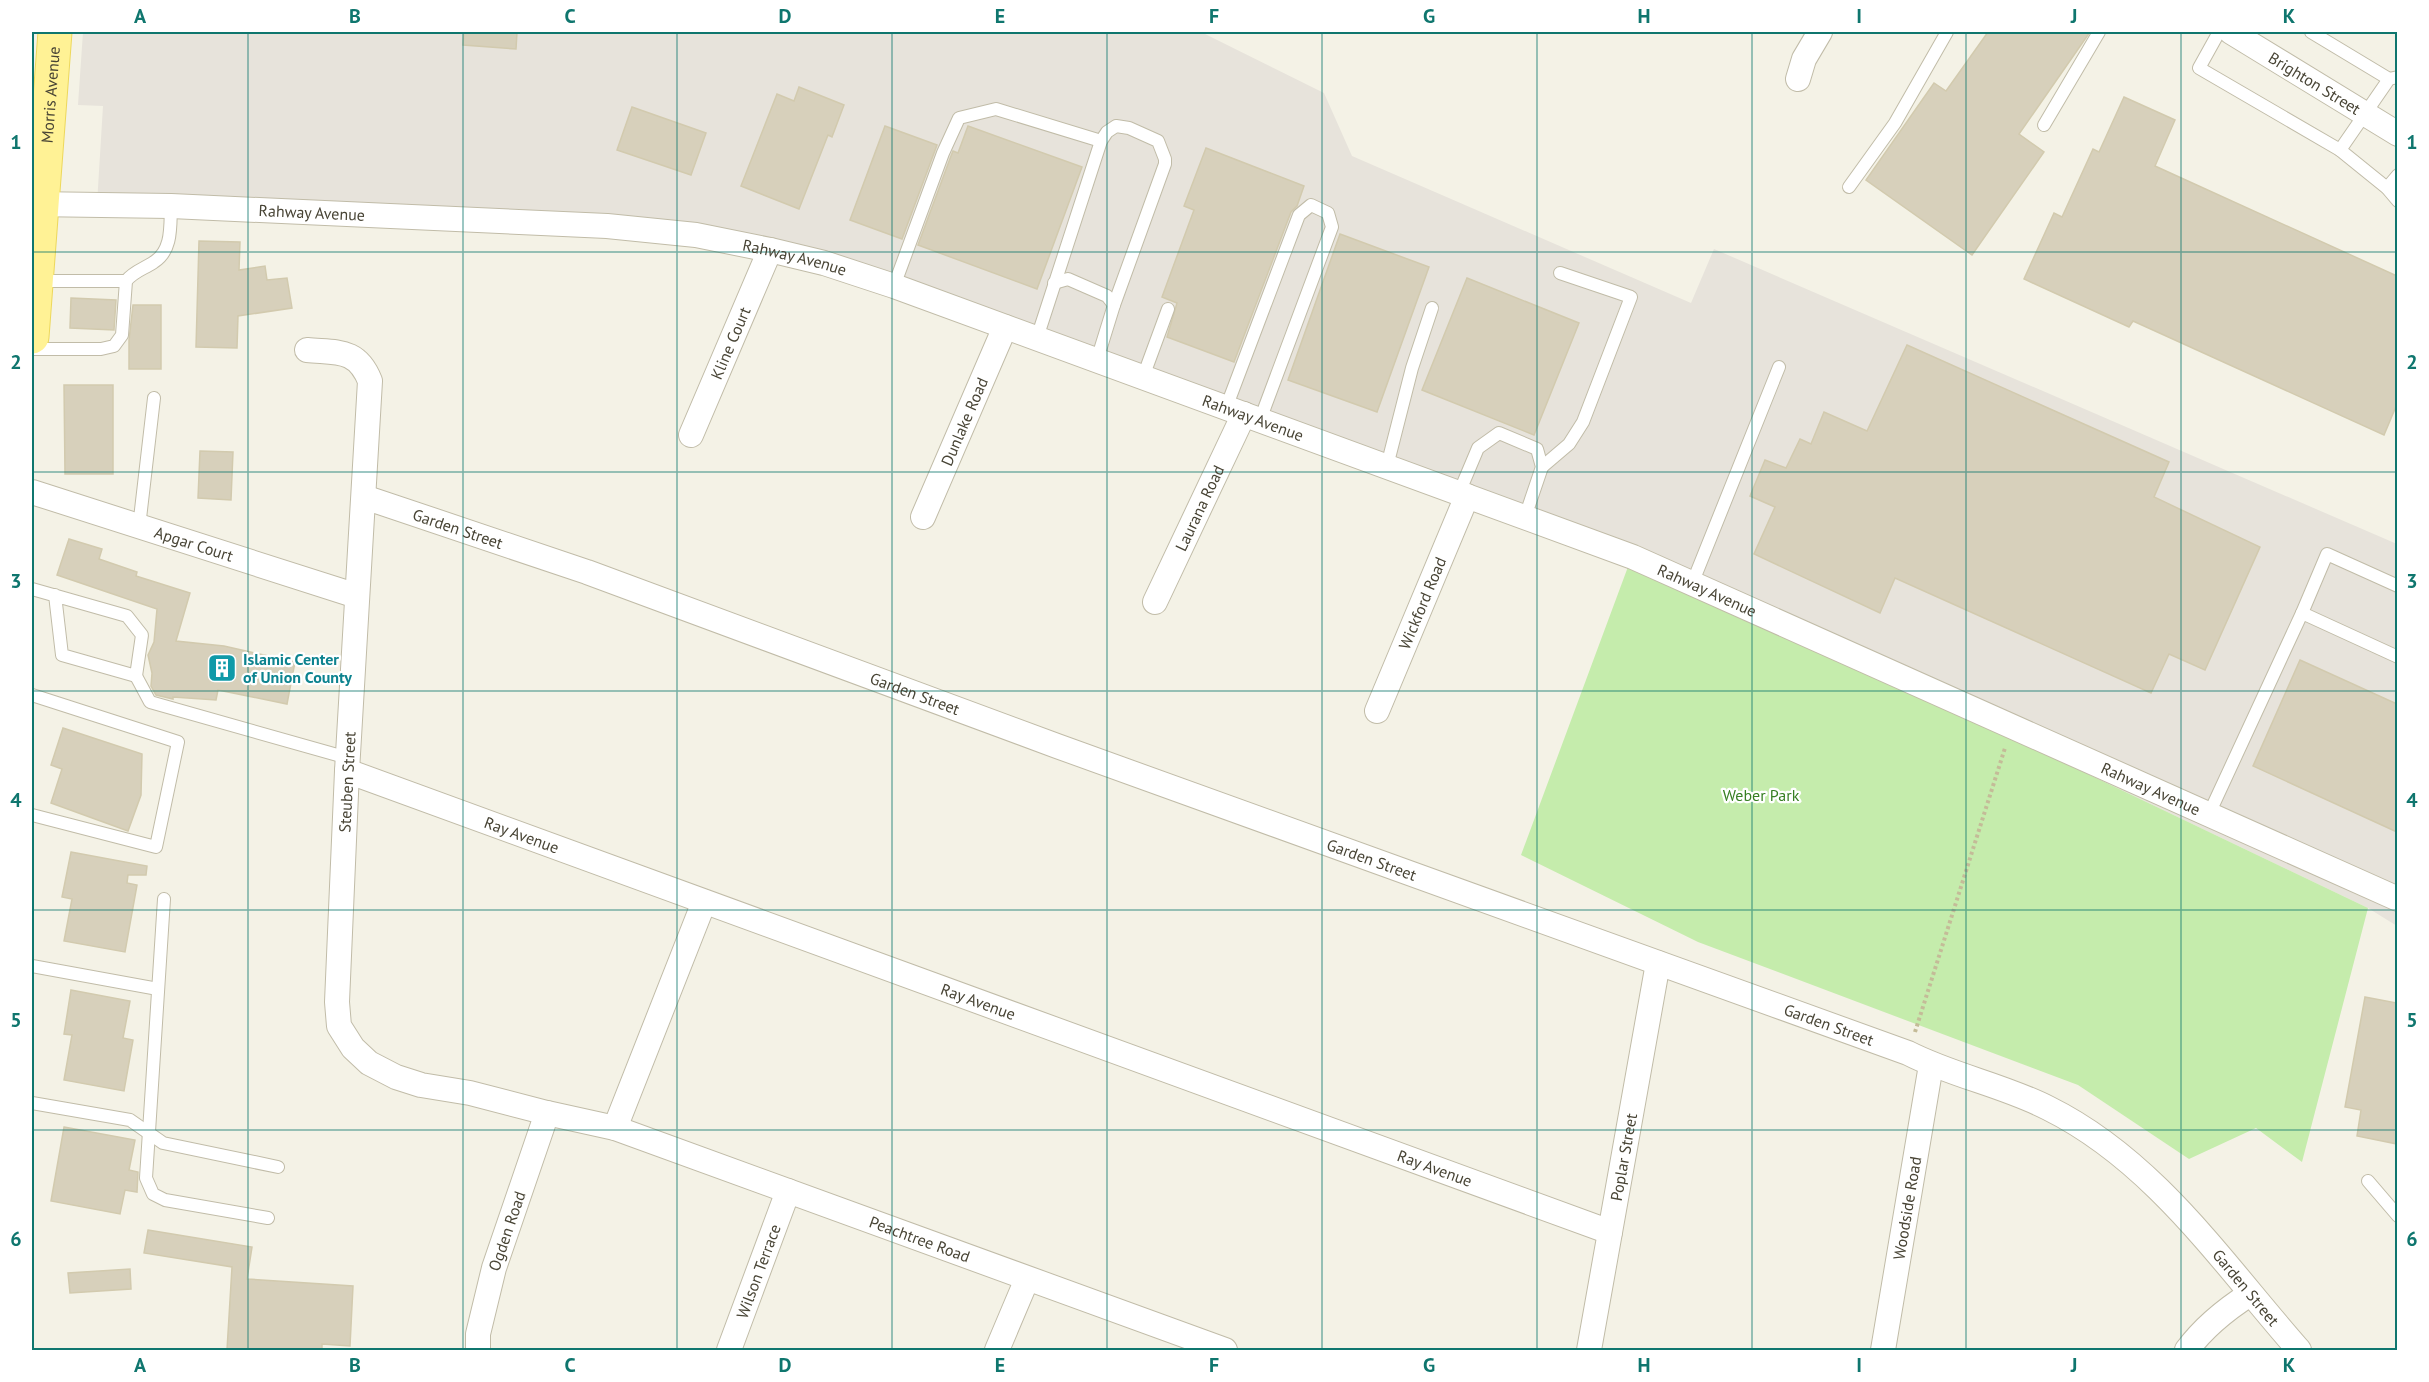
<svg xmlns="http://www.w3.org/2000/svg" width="2429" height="1382" viewBox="0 0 2429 1382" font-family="'PT Sans',sans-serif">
  <rect width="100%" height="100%" fill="#f4f2e6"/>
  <polygon fill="#e7e3db" points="83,32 1201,32 1324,93 1352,156 1691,303 1714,249 2397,544 2397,926 2368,908 1632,556 797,250 97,204 103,106 78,105"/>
  <polygon fill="#c5ecac" points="1632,556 2368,908 2302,1162 2256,1128 2189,1159 2078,1085 1698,942 1521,855"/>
  <g fill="#d7d0bb" stroke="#d2caae" stroke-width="1.5">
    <polygon points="464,32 517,32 516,49 463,45"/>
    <polygon points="1988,32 2090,32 2019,134 2044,152 1972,255 1866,180 1934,83 1946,91"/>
    <polygon points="799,87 844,105 832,137 828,135 799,209 741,186 777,94 794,101"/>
    <polygon points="2124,97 2175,120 2155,166 2397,276 2397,404 2384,435 2133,321 2129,327 2024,279 2054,213 2062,217 2093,149 2099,152"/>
    <polygon points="632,107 706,133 691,175 617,150"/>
    <polygon points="885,126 937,145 902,239 850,220"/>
    <polygon points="968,126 1082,167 1037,289 918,245 951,156 953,151 958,153"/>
    <polygon points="1206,148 1304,186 1297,206 1291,212 1234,362 1167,337 1177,303 1162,297 1194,210 1184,206"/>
    <polygon points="1340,234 1429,267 1377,412 1288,380"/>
    <polygon points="199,241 240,242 239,270 265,266 267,280 287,278 292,308 238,316 237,348 196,347"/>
    <polygon points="1467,278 1579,323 1534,435 1422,390"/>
    <polygon points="71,298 116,300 114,330 70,328"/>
    <polygon points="133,305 161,305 161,369 129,369 129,340"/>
    <polygon points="1907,345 2169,462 2154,497 2260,547 2205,670 2169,654 2151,693 1895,578 1880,613 1754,554 1775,507 1750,496 1765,460 1786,468 1800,439 1811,444 1824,412 1867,431"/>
    <polygon points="64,385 113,385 113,474 65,474"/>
    <polygon points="200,451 233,452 231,500 198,498"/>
    <polygon points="69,539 102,549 99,559 137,572 136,576 190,593 176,641 224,646 295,662 287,704 218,690 216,700 173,697 173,699 156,695 151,686 152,673 148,655 154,642 157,609 57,575"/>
    <polygon points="2300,660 2397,704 2397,832 2253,766"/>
    <polygon points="63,728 142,754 141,795 128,831 51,803 62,769 51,765"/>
    <polygon points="71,852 147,866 146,875 128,875 127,883 137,885 125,952 64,941 72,899 62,897"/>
    <polygon points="71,990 130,1001 123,1038 133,1040 124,1091 64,1080 72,1035 64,1034"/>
    <polygon points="2365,997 2397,1003 2397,1144 2357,1136 2361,1110 2345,1107"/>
    <polygon points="64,1127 135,1140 129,1170 138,1172 137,1192 125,1190 120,1214 51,1201"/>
    <polygon points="148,1230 252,1247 247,1279 353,1286 350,1346 322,1344 322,1350 227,1350 232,1267 144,1253"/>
    <polygon points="130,1269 131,1289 70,1293 68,1273"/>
  </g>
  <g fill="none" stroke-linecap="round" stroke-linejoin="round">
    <g stroke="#c1bca8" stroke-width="14">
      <g id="service">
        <polyline points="2219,32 2199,68 2340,150"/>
        <polyline points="2311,32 2389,79"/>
        <polyline points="2398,77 2389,79 2340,150 2387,188 2398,201"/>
        <polyline points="2044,125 2099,32"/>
        <polyline points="1849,187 1895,123 1947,32"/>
        <polyline points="2387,188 2398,175"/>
        <polyline points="37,281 126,281"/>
        <polyline points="1054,283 1068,279 1107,296 1114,305"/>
        <polyline points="894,286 943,153 959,118 996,109 1101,141"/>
        <polyline points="1037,338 1101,141 1107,132 1116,126 1129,128 1158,141 1165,159 1165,164 1114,305 1097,360"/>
        <path d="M32 349H101L114 346 122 335 126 281C134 271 144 269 154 262 173 250 170 225 171 206"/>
        <polyline points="1143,377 1168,309"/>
        <polyline points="1226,408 1299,215 1311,205 1328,213 1332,227 1260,420"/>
        <polyline points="1387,466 1412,368 1432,308"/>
        <polyline points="1542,467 1569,444 1583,422 1631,297 1560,273"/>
        <polyline points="1459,493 1478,448 1499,433 1537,449 1542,467 1525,517"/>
        <polyline points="139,527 154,398"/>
        <polyline points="1692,584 1779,367"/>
        <polyline points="32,589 127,616 142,635 136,676 62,655 55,595"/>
        <polyline points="2302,613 2327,554 2398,586"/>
        <polyline points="136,676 150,702 348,758"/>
        <polyline points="32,695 178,742 156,847 32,815"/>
        <polyline points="2209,814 2302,613 2398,657"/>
        <polyline points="164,899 146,1178 153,1194 165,1200 268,1218"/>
        <polyline points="32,966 158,989"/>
        <polyline points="32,1103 130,1120 163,1143 278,1167"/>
        <polyline points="2368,1181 2398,1216"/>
      </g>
    </g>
    <g stroke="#c1bca8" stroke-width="26">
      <g id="minor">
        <path id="s1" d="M2231 32 2398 134"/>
        <polyline points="1798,79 1804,59 1820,32"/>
        <path id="s2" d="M32 204 171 206 607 226 696 235 770 250 824 263 894 286 1633 557 2398 899"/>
        <path id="s3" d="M307 350C337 353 357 348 370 381L347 771 337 1002 339 1026 353 1048 369 1063 396 1077 421 1085 470 1093 547 1113 615 1128 1225 1350"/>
        <path id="s4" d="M691 435 770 250"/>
        <path id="s5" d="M32 492 357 596"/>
        <path id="s6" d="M364 497 587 572 1057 746 1908 1053C1953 1076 2003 1085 2048 1108 2155 1161 2223 1264 2299 1350"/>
        <path id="s7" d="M923 517 1005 327"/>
        <path id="s8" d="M1155 602 1244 414"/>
        <path id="s9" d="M1377 711 1467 496"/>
        <path id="s10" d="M347 771 1610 1232"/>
        <polyline points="615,1128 704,902"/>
        <path id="s11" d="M478 1350V1334L494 1268 547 1113"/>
        <path id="s12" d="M729 1350 788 1191"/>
        <polyline points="997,1350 1027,1279"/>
        <path id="s13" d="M1589 1350 1658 963"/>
        <path id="s14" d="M1883 1350 1931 1065"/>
        <path d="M2187 1350C2204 1327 2225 1310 2250 1294"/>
      </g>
    </g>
    <g stroke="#edd85c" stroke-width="35">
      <g id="primary">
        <path id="s15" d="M32 337 55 32"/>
      </g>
    </g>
    <polyline stroke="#c4bb98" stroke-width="4" stroke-dasharray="3 3" stroke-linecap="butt" points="1915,1032 2005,748"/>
    <use href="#service" stroke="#fff" stroke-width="12"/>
    <use href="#minor" stroke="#fff" stroke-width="24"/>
    <use href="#primary" stroke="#fff295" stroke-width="33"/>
  </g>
  <path fill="none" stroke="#0f766e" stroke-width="1.5" stroke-opacity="0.55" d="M248 32V1350M463 32V1350M677 32V1350M892 32V1350M1107 32V1350M1322 32V1350M1537 32V1350M1752 32V1350M1966 32V1350M2181 32V1350M32 252H2398M32 472H2398M32 691H2398M32 910H2398M32 1130H2398"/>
  <defs>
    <g id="building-square" transform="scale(1.5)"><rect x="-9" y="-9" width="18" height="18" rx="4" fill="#0f9aa8" stroke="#fff"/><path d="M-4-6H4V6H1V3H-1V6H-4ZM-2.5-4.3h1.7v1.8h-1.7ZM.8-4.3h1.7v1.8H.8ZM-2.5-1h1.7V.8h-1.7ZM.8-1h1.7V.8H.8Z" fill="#fff"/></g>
  </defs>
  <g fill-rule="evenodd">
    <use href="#building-square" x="222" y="668"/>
  </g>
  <g text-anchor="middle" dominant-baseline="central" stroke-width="4.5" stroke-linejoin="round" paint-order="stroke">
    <g font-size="16" fill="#484435" stroke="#fff">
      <text stroke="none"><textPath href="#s1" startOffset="98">Brighton Street</textPath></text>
      <text stroke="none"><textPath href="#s15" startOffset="243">Morris Avenue</textPath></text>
      <text stroke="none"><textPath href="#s2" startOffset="280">Rahway Avenue</textPath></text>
      <text stroke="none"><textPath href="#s2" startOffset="766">Rahway Avenue</textPath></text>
      <text stroke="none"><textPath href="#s4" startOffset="100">Kline Court</textPath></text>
      <text stroke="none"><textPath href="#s2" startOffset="1252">Rahway Avenue</textPath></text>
      <text stroke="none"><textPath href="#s7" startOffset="104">Dunlake Road</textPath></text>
      <text stroke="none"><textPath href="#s8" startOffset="104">Laurana Road</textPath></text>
      <text stroke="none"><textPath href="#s6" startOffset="99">Garden Street</textPath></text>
      <text stroke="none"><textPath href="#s5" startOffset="170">Apgar Court</textPath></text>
      <text stroke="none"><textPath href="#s2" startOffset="1738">Rahway Avenue</textPath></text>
      <text stroke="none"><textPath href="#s9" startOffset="117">Wickford Road</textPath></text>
      <text stroke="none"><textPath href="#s6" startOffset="585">Garden Street</textPath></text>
      <text transform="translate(347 782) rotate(-87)">Steuben Street</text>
      <text stroke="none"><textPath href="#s2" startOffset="2224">Rahway Avenue</textPath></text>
      <text stroke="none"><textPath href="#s10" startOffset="186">Ray Avenue</textPath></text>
      <text stroke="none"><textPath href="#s6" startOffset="1071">Garden Street</textPath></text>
      <text stroke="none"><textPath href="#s10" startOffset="672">Ray Avenue</textPath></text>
      <text stroke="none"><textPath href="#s6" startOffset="1557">Garden Street</textPath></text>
      <text stroke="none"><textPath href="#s13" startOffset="196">Poplar Street</textPath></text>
      <text stroke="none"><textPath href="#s10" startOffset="1158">Ray Avenue</textPath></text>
      <text stroke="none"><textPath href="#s14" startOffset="144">Woodside Road</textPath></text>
      <text stroke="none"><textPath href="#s11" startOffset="123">Ogden Road</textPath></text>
      <text stroke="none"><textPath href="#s3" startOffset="1350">Peachtree Road</textPath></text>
      <text stroke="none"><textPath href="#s12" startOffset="84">Wilson Terrace</textPath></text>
      <text stroke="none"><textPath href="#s6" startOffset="2061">Garden Street</textPath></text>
    </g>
    <g font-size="16" font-weight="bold" fill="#0d838f" stroke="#fff" text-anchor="start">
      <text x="243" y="659">Islamic Center<tspan x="243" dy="18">of Union County</tspan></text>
    </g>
    <g font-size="16" fill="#377f23" stroke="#fff">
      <text x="1761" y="795">Weber Park</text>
    </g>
  </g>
  <rect width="2429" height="1382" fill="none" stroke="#ffffff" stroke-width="66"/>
  <rect x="33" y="33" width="2363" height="1316" fill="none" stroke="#0f766e" stroke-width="2"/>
  <g font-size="20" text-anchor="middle" font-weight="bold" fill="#0f766e">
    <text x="140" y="23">A</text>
    <text x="355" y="23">B</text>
    <text x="570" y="23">C</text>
    <text x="785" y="23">D</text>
    <text x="1000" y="23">E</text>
    <text x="1214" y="23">F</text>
    <text x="1429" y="23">G</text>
    <text x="1644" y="23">H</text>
    <text x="1859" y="23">I</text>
    <text x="2074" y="23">J</text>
    <text x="2289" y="23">K</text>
    <text x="16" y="149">1</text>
    <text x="2412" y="149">1</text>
    <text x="16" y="369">2</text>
    <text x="2412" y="369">2</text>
    <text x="16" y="588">3</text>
    <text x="2412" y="588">3</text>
    <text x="16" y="807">4</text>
    <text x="2412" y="807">4</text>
    <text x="16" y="1027">5</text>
    <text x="2412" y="1027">5</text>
    <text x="16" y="1246">6</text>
    <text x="2412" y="1246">6</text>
    <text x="140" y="1372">A</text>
    <text x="355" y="1372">B</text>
    <text x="570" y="1372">C</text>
    <text x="785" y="1372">D</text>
    <text x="1000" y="1372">E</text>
    <text x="1214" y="1372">F</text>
    <text x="1429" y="1372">G</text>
    <text x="1644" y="1372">H</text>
    <text x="1859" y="1372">I</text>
    <text x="2074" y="1372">J</text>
    <text x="2289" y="1372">K</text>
  </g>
</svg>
